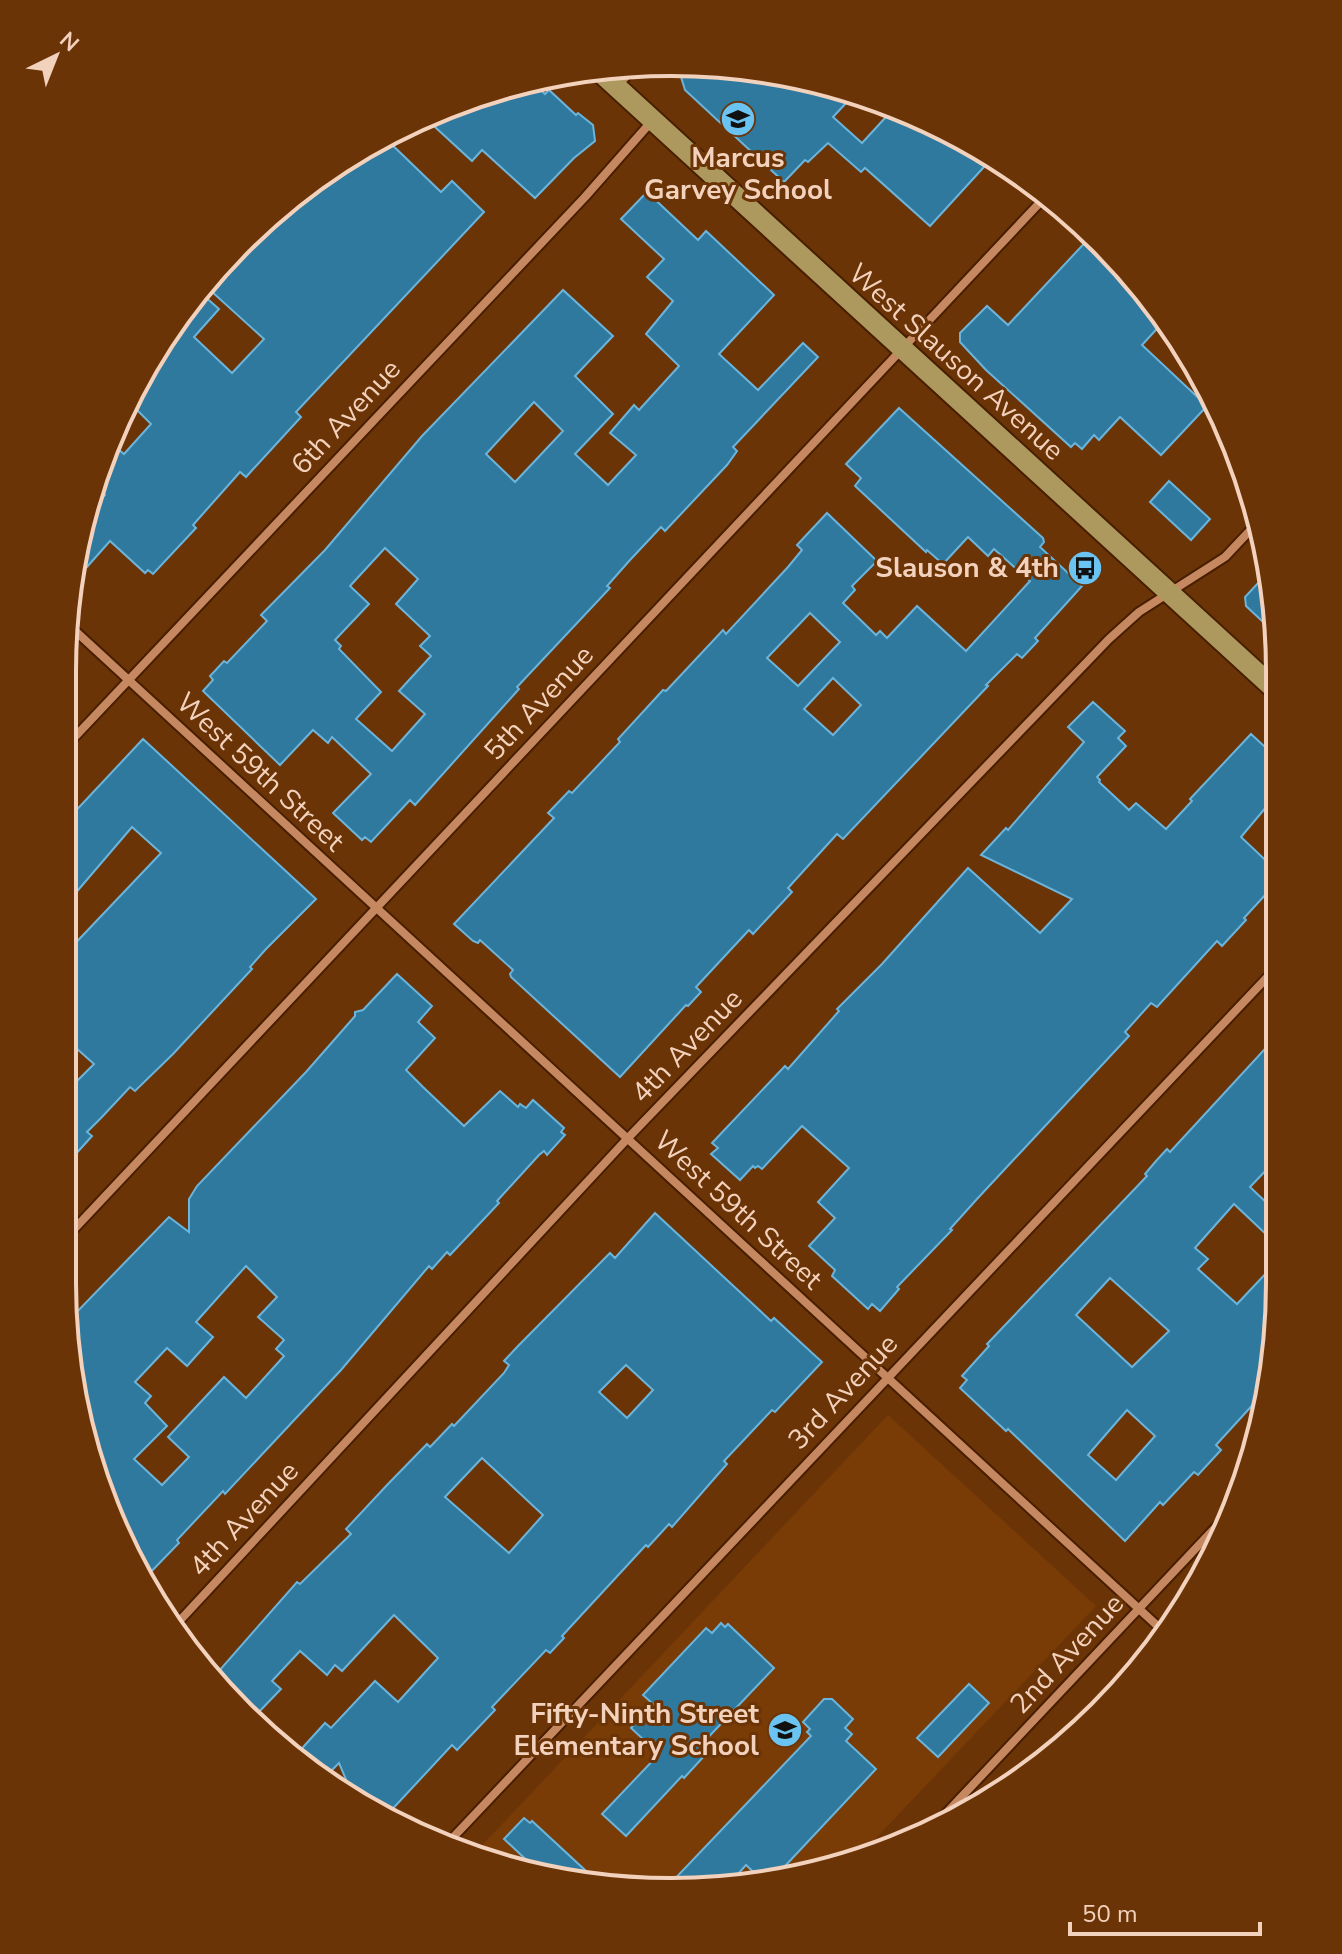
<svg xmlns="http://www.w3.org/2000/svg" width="1342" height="1954" viewBox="0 0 1342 1954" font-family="'Nunito Sans',sans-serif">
  <rect width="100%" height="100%" fill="#6b3407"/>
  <polygon fill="#793c07" points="888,1415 1096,1606 862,1853 790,1880 631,1891 474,1854"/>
  <g fill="#2f799e" stroke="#6bb5dd" stroke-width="2" fill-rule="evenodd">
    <polygon points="689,64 789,74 847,91 847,102 833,117 862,143 896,106 994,156 930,226 865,168 861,172 828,143 808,162 805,160 784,182 685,90 681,77"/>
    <polygon points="530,80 545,94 549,90 576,115 578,113 593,125 595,141 574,158 535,198 482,150 472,161 423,116 438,109"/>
    <polygon points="384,137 441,192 452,181 484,212 296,412 301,417 246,477 240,472 193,525 196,528 153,574 148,570 145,573 110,541 87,567 74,553 86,515 105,495 96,486 111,443 124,454 151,424 131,404 142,393 135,387 202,294 219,309 194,337 232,373 264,339 211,291 303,189 332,165"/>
    <path d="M647 192 698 240 706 231 774 295 719 354 758 390 803 343 818 357 733 447 737 451 727 465 665 531 661 527 630 560 607 586 610 588 517 687 519 689 415 805 410 800 371 842 365 837 362 840 333 813 371 774 332 737 328 743 313 730 280 765 203 691 213 680 210 676 224 661 227 663 267 621 261 615 325 550 422 436 563 290 613 336 575 376 613 414 575 454 608 485 636 455 610 433 634 405 639 410 679 366 646 334 673 301 647 277 664 259 621 219ZM534 402 563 431 515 482 486 454ZM385 548 418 579 396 604 430 636 420 646 431 656 399 691 425 714 392 751 356 719 381 692 339 649 341 646 335 640 369 604 350 586Z"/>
    <polygon points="1093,234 1166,319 1142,345 1207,406 1161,455 1120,417 1099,440 1094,435 1082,449 1075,443 1071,447 986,370 960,342 960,333 987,306 1008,325"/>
    <path d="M899 408 1043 538 1044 542 1040 547 1082 586 1035 638 1038 641 1022 658 1017 654 986 685 988 686 843 839 837 834 788 888 792 892 753 934 749 930 696 987 701 992 688 1006 686 1005 620 1077 511 977 510 974 513 970 480 940 478 943 473 941 454 924 554 818 548 813 569 791 572 793 620 742 618 739 663 690 666 691 723 630 726 634 788 567 802 550 797 545 827 513 877 561 852 586 855 590 843 603 876 635 880 631 887 638 917 606 966 651 1030 581 994 549 988 556 968 537 943 564 927 550 926 552 855 486 861 478 846 464ZM810 613 840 642 798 686 767 658ZM833 678 861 705 833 735 804 709Z"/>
    <polygon points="1169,481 1210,519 1191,540 1150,502"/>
    <polygon points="1260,581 1272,593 1276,634 1246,606 1245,597"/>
    <polygon points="1093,702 1125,731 1118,738 1126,746 1097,777 1100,780 1099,782 1129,810 1136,803 1166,829 1192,801 1190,799 1251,734 1279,760 1278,793 1241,837 1277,871 1277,882 1244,918 1246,920 1222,946 1217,941 1157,1007 1151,1003 1125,1032 1129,1036 977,1199 950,1229 952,1230 897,1287 899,1289 880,1311 872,1304 868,1309 832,1276 835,1270 809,1246 835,1218 818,1202 849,1168 802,1126 762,1169 758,1166 755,1168 753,1166 740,1180 711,1154 718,1148 712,1143 785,1066 788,1069 839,1011 837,1009 882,964 968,868 1040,933 1072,899 981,855 1006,828 1008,830 1084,742 1068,727"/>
    <polygon points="143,739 316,899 266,949 250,967 252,969 173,1054 135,1091 130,1087 101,1118 87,1132 92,1136 64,1167 65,1093 94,1064 66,1039 67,952 161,853 132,827 68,902 69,818"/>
    <path d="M397 974 432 1006 418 1022 435 1038 406 1070 423 1087 464 1126 500 1091 518 1107 520 1104 526 1108 533 1100 564 1128 561 1132 565 1135 547 1155 544 1151 539 1155 497 1201 499 1203 450 1255 447 1252 432 1269 429 1266 341 1370 225 1494 223 1491 177 1540 179 1543 144 1579 94 1478 68 1321 169 1217 189 1232V1199L197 1186 306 1072 355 1016V1012L363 1010ZM246 1266 277 1297 258 1317 284 1340 276 1349 284 1356 246 1398 224 1377 168 1437 189 1457 162 1485 134 1459 167 1426 145 1403 151 1396 135 1382 167 1348 187 1366 213 1337 196 1322Z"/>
    <path d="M1274 1039 1272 1164 1250 1187 1271 1207V1239L1234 1204 1195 1248 1208 1259 1198 1269 1237 1304 1270 1269 1269 1387 1216 1445 1221 1450 1198 1475 1194 1472 1163 1505 1160 1502 1125 1541 1008 1429 1006 1431 960 1388 967 1380 962 1376 989 1346 987 1344 1147 1176 1145 1174 1156 1161 1167 1149 1170 1152ZM1110 1278 1169 1331 1132 1367 1076 1315ZM1127 1410 1155 1436 1116 1480 1088 1455Z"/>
    <path d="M655 1213 771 1321 774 1318 822 1362 775 1412 772 1410 724 1461 727 1464 672 1527 669 1524 648 1547 646 1545 562 1636 564 1638 550 1653 546 1650 492 1707 495 1710 457 1750 452 1745 386 1816 353 1796 339 1763 323 1779 295 1756 325 1723 331 1728 375 1681 398 1702 438 1658 394 1615 342 1671 335 1665 327 1675 300 1651 272 1681 281 1689 254 1717 224 1685 228 1680 218 1672 297 1582 300 1584 351 1534 346 1529 388 1484 427 1444 430 1447 452 1424 454 1426 504 1373 509 1365 504 1361 518 1346 610 1253 615 1258ZM626 1365 653 1390 627 1418 599 1392ZM482 1458 543 1515 509 1553 445 1497Z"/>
    <polygon points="721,1623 725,1627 728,1624 774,1668 699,1747 706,1754 684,1778 682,1776 626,1836 602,1814 659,1754 631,1728 653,1704 643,1695 706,1628 712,1633"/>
    <polygon points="969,1684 989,1703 938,1757 917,1738"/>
    <polygon points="824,1699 832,1699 853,1719 845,1728 852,1734 846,1741 876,1769 771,1881 764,1882 746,1865 729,1884 666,1888 811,1736 807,1732 810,1729 803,1722"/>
    <polygon points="524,1818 530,1823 532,1821 599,1883 535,1868 504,1839"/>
  </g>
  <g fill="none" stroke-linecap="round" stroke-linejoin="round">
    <g stroke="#471e00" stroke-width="12">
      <g id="minor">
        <polyline points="618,85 637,65"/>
        <polyline points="72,628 1162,1630"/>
        <polyline points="71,741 585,197 651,122"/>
        <polyline points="63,1241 1047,195"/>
        <polyline points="172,1629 628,1138 1109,639 1139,612 1225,557 1259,521"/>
        <polyline points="934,1826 1231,1511"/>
        <polyline points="444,1847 1275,969"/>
      </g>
    </g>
    <g stroke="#471e00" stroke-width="24">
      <polyline id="primary" points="597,69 1280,694"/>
    </g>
    <use href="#minor" stroke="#c68860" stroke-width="8"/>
    <use href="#primary" stroke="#ad995e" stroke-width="20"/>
  </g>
  <defs>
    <g id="school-disc" transform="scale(1.8)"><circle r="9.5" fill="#6ac3f1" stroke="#6b3407"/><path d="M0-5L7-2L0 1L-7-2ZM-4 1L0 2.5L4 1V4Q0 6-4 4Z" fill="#111"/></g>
    <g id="bus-disc" transform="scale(1.8)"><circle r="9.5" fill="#6ac3f1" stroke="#6b3407"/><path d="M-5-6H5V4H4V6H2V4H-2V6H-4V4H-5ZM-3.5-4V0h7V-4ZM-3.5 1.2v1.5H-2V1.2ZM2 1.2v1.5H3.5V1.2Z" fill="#111"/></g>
  </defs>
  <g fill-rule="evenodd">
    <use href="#school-disc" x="738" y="119"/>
    <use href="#bus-disc" x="1085" y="568"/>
    <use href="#school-disc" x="785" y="1730"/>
  </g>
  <g text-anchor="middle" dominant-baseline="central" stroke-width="6" stroke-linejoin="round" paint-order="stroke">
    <g font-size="28" font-weight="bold" fill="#f3d2bd" stroke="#6b3407" text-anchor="end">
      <text x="738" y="158" text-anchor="middle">Marcus<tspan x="738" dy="32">Garvey School</tspan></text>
      <text x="1059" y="568">Slauson &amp; 4th</text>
      <text x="759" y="1714">Fifty-Ninth Street<tspan x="759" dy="32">Elementary School</tspan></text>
    </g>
    <g font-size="28" fill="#f3d2bd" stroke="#6b3407">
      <text transform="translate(956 362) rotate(42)">West Slauson Avenue</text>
      <text transform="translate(346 417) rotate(-47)">6th Avenue</text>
      <text transform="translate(539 703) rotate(-47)">5th Avenue</text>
      <text transform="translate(260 772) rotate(43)">West 59th Street</text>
      <text transform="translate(687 1046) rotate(-46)">4th Avenue</text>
      <text transform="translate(738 1210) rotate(43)">West 59th Street</text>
      <text transform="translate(843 1392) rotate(-47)">3rd Avenue</text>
      <text transform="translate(244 1519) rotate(-47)">4th Avenue</text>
      <text transform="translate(1067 1654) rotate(-47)">2nd Avenue</text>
    </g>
  </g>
  <path d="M0 0H1342V1954H0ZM671 76H671A595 595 0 0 1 1266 671V1283A595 595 0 0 1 671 1878H671A595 595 0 0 1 76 1283V671A595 595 0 0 1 671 76Z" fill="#6b3407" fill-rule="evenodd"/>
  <path fill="none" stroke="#f3d2bd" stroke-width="4" d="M671 76H671A595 595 0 0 1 1266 671V1283A595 595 0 0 1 671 1878H671A595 595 0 0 1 76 1283V671A595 595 0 0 1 671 76Z"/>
  <g transform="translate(56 56) rotate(43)" stroke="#6b3407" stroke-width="6" paint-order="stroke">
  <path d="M0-6L14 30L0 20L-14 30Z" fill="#f3d2bd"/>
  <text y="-12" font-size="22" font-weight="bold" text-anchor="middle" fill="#f3d2bd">N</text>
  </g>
  <path d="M1070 1922v12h190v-12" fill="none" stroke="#f3d2bd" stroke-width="4"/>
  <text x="1082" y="1922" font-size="24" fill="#f3d2bd" stroke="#6b3407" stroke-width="6" paint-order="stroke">50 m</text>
</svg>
